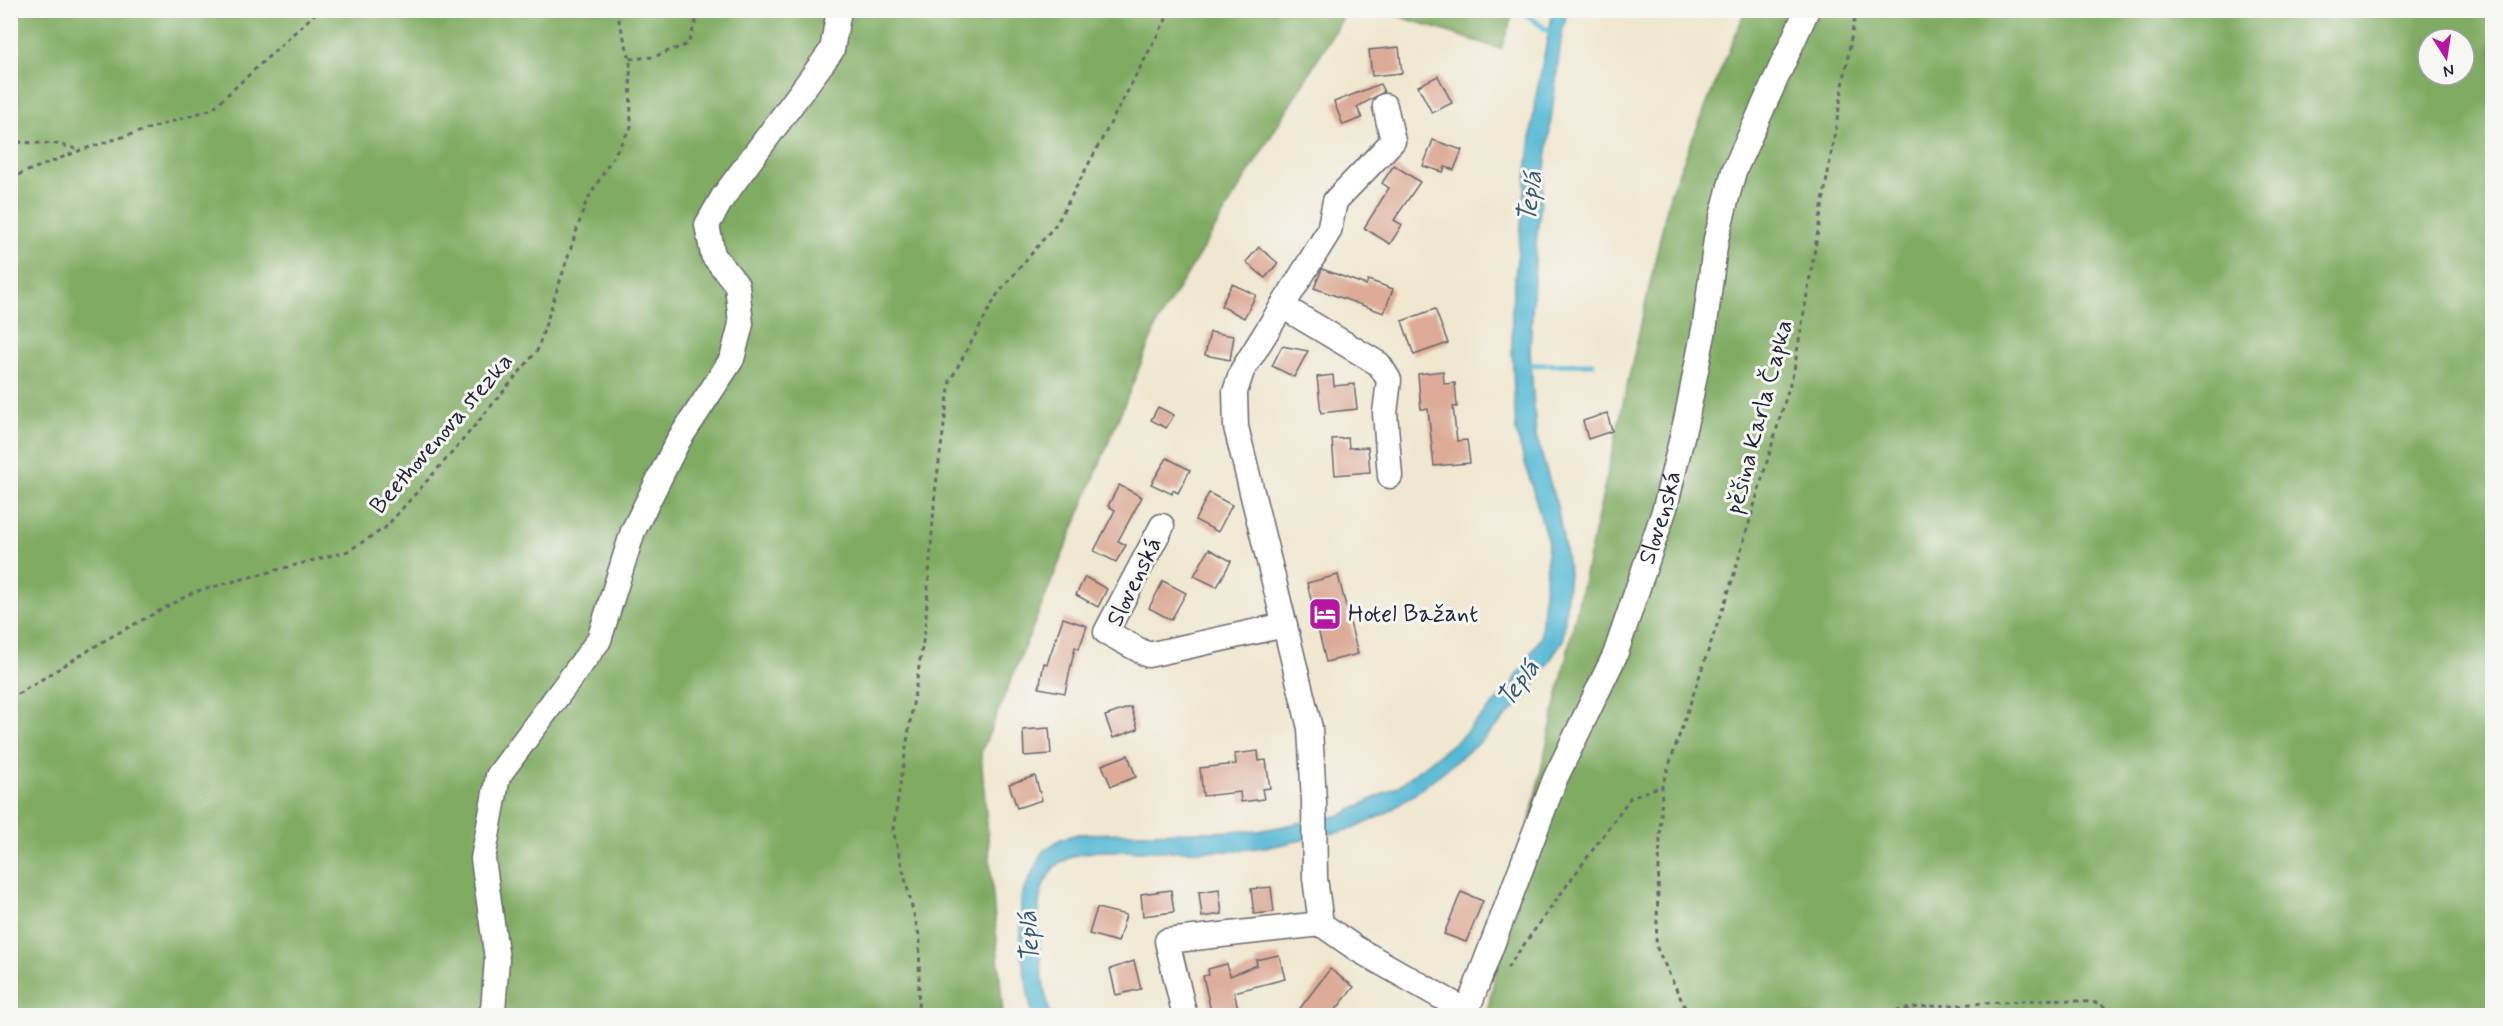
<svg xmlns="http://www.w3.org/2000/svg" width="2503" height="1026" viewBox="0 0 2503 1026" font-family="Mynerve,sans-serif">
  <rect width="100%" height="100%" fill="#f6f6f2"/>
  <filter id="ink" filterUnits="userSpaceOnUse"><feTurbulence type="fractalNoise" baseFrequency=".0167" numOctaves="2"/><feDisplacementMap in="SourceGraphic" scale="12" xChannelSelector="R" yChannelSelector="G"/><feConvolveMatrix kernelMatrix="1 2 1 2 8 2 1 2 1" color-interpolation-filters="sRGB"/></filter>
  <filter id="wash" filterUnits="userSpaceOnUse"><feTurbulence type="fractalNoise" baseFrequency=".008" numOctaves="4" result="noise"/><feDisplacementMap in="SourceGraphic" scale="24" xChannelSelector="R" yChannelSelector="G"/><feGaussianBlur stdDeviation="1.35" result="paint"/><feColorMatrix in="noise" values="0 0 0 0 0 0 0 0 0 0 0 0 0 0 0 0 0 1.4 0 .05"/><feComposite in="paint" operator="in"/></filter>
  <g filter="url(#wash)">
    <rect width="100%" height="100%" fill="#f0e7d0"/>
    <g fill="#80ab62" stroke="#51664e" stroke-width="1.5" fill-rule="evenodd">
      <polygon points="10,11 1347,11 1158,322 981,753 1003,1015 11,1015"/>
      <polygon points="1382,11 1514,11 1501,49"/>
      <path d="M1745 11H2492V1015L1486 1016 1670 194ZM2428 39H2464V75H2428Z"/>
    </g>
    <polygon fill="#57b9d5" stroke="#3c6e88" stroke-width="1.5" points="1553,11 1567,11 1561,39 1536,242 1530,350 1536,436 1557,506 1569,572 1563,640 1528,695 1480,742 1415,794 1388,812 1356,828 1279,845 1233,851 1097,851 1072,856 1054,867 1044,883 1039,902 1038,925 1042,977 1050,1015 1032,1015 1021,952 1021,897 1043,851 1061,839 1078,834 1258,831 1341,815 1397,787 1459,739 1509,689 1541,637 1548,542 1516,432 1512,349 1512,305 1535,101"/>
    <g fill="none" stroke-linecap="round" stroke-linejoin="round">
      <g stroke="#57b9d5" stroke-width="5">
        <polyline points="1521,10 1552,34"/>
        <polyline points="1525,365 1593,364"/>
      </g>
    </g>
    <g id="blocks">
      <g fill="#ddab97">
        <polygon points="1399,47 1402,73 1372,76 1369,50"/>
        <polygon points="1438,76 1452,103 1432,113 1418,86"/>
        <polygon points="1380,84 1384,92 1357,107 1362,118 1343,125 1334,102"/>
        <polygon points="1433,140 1462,150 1454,170 1445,167 1443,172 1423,166"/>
        <polygon points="1394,165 1420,182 1394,220 1402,225 1390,244 1364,228 1389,188 1382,183"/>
        <polygon points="1259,247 1278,263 1265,278 1246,262"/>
        <polygon points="1322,269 1366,285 1368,280 1393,289 1384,313 1314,288"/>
        <polygon points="1232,284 1256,295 1244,318 1221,306"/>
        <polygon points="1435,309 1448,343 1414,355 1402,321"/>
        <polygon points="1210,332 1234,336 1230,360 1205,355"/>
        <polygon points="1282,346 1308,351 1294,377 1272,366"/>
        <polygon points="1443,371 1444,384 1455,383 1457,407 1453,407 1457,441 1467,440 1470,463 1434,466 1428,409 1421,409 1418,374"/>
        <polygon points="1333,375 1334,386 1354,384 1357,409 1321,413 1317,377"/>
        <polygon points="1158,407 1174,415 1166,428 1151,420"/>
        <polygon points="1607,413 1612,431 1588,439 1583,421"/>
        <polygon points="1348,438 1349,448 1368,447 1370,472 1335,475 1332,439"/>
        <polygon points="1167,458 1190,470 1178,493 1173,490 1172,494 1151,484"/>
        <polygon points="1119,485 1142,497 1118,541 1126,545 1116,562 1094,551 1115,510 1108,506"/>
        <polygon points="1209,493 1232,505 1218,532 1195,520"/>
        <polygon points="1209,549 1231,561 1217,587 1194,576"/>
        <polygon points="1338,575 1358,654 1326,662 1307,583"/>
        <polygon points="1085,577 1107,589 1098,607 1076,595"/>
        <polygon points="1163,581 1186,593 1171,620 1149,608"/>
        <polygon points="1063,618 1087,626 1079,649 1075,647 1065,693 1039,688 1044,663 1047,664"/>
        <polygon points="1131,707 1138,729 1113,738 1105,716"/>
        <polygon points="1049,728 1051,754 1024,756 1023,730"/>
        <polygon points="1258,751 1259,761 1266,760 1270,788 1262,789 1264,799 1241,802 1240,792 1203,796 1200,768 1236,764 1235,754"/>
        <polygon points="1128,755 1136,777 1111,786 1102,765"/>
        <polygon points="1035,776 1042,800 1017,808 1009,784"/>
        <polygon points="1271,887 1274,912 1254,914 1251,889"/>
        <polygon points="1219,889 1222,914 1202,917 1199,892"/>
        <polygon points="1171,890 1174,912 1143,916 1141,894"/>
        <polygon points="1461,892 1483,901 1466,942 1444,934"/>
        <polygon points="1097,908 1126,915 1118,942 1089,934"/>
        <polygon points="1279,955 1285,979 1234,992 1240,1016 1212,1016 1203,976 1209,975 1208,969 1227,964 1230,976 1257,965 1256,960"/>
        <polygon points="1134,961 1141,989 1116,995 1110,969"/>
        <polygon points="1330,969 1354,987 1331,1016 1294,1016"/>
      </g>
    </g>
  </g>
  <g filter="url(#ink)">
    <use href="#blocks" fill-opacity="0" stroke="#6a676f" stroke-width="1.5"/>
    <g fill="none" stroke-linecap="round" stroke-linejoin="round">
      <g stroke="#6a676f" stroke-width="27">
        <g id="minor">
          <polyline points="1385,106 1393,141 1335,201 1329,231 1242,371 1235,392 1236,427 1310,728 1314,802 1315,878 1321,924 1357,949 1466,1011"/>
          <polyline points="1282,306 1379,364 1389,380 1385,413 1390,476"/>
          <polyline points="1162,526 1106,632 1148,655 1285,625"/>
          <polyline points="489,1016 493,1010 497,959 483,859 498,776 599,640 633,531 678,441 732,359 741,324 737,285 713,255 707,225 723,197 832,50 839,10"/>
          <polyline points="1185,1016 1167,941 1321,924"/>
          <path id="s1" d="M1465 1016 1555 779 1615 655 1665 508 1687 416 1705 324 1716 239 1734 171 1807 10"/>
        </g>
      </g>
      <g stroke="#6a676f" stroke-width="3" stroke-dasharray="4.5 4.5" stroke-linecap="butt">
        <polyline points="630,59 653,57 688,44 700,10"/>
        <polyline points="10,138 16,142 58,144 80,150"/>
        <polyline points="10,178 81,150 212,109 319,10"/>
        <polyline points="10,699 107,639 194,592 348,551 385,528 457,447 537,351 586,202 631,127 630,59 616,10"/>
        <polyline points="1507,968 1631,797 1662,786"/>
        <polyline points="918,1016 920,939 893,830 925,629 935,492 950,381 997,295 1057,223 1171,10"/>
        <polyline points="1689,1016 1656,946 1662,786 1732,581 1794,370 1856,10"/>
        <polyline points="1860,1016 1919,1007 2055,999 2098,1003 2120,1016"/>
      </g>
      <use href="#minor" stroke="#fff" stroke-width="24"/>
    </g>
  </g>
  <defs>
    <g id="hotel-square" transform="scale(1.725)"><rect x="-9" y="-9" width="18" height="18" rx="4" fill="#b5179e" stroke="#f6f6f2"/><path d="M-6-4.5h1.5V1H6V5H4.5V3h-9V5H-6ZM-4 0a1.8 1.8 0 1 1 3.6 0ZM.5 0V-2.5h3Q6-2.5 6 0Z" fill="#fff"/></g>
  </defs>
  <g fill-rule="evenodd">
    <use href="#hotel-square" x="1325" y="614"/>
  </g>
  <g text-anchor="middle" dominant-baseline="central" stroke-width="6" stroke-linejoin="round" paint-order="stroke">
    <g font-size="24" fill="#22223b" stroke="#f6f6f2">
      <text transform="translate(1760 417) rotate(-75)">pěšina Karla Čapka</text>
      <text transform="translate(442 434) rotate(-49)">Beethovenova stezka</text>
      <text stroke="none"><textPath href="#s1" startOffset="536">Slovenská</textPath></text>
      <text transform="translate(1135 582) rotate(-64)">Slovenská</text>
    </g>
    <g font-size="24" fill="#22223b" stroke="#f6f6f2" text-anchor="start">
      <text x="1348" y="614">Hotel Bažant</text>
    </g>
    <g font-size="26" font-style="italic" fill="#355771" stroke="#f6f6f2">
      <text transform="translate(1531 197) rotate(-82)">Teplá</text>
      <text transform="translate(1519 684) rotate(-53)">Teplá</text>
      <text transform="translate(1030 937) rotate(-94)">Teplá</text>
    </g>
  </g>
  <rect width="2503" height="1026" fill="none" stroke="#f6f6f2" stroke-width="36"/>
  <g transform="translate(2446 57) rotate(168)"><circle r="28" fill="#f6f6f2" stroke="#a1a1a9" stroke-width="1.5"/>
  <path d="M0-4.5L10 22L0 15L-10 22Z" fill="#b5179e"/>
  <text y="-9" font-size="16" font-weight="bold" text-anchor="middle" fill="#22223b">N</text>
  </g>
</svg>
